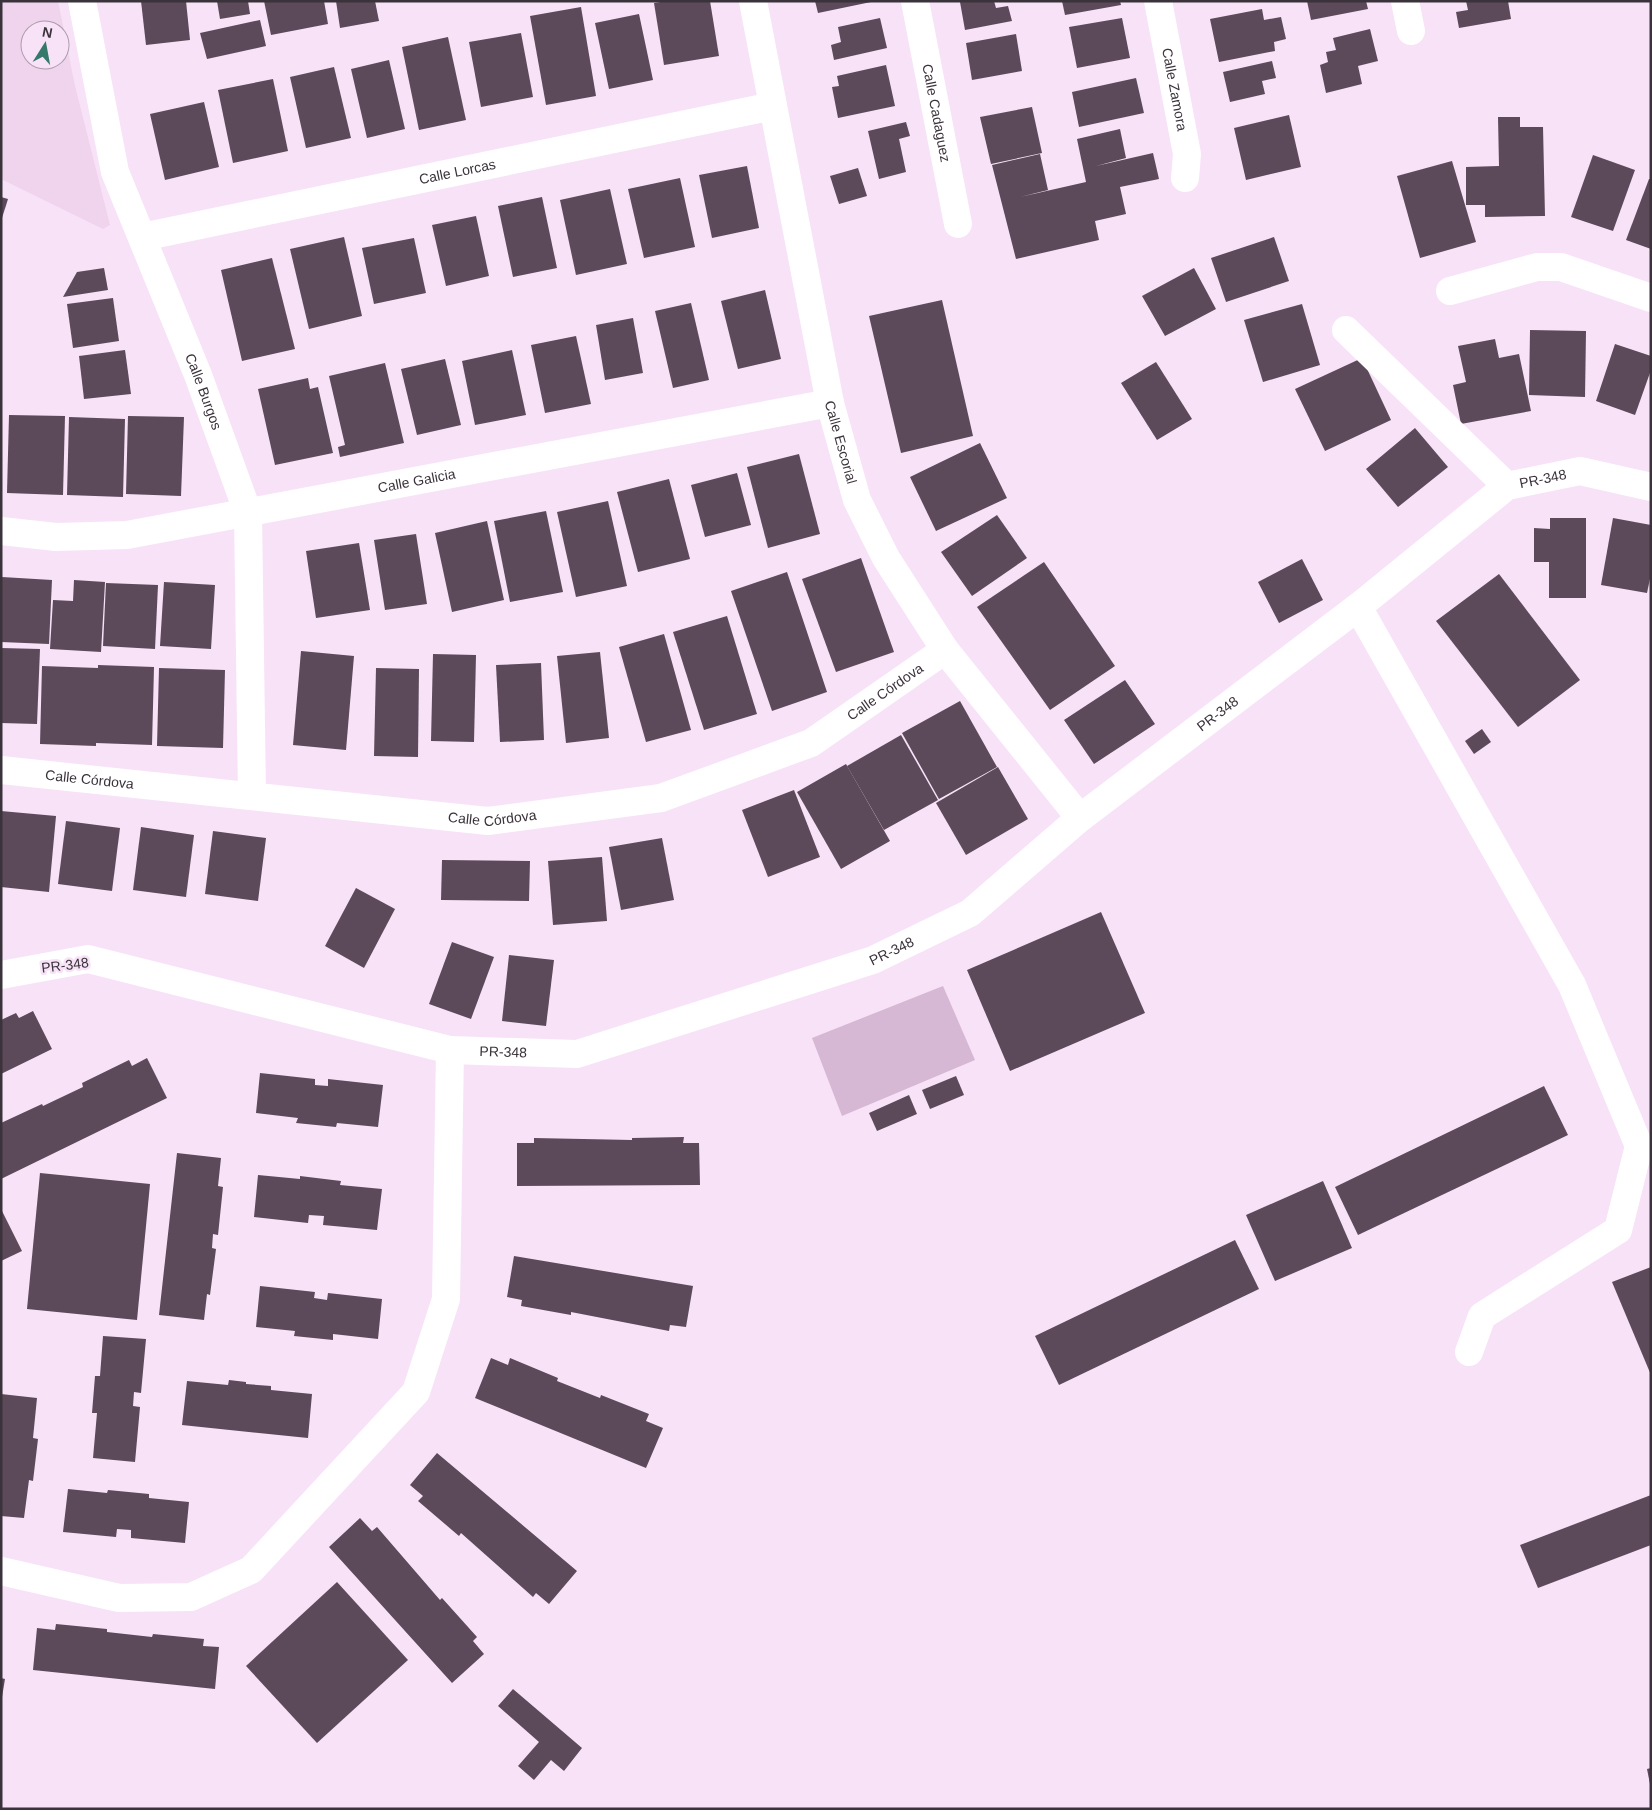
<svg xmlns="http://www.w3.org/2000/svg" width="1652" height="1810" viewBox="0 0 1652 1810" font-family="Arial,sans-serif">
  <rect width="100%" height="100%" fill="#f8e2f7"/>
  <path fill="#f0d3ed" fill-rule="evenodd" d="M1 1H58L75 86 110 225 103 229 1 179ZM30 30H60V60H30Z"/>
  <polygon fill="#d6b7d4" points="943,986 975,1060 842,1116 812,1038"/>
  <g fill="#5c495a">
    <polygon points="141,1 186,1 190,40 146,45"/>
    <polygon points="217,1 248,1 250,14 220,19"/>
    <polygon points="264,1 324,1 328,24 271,35"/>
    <polygon points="336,1 375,1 379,21 340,28"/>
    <polygon points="667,1 710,1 719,56 664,65 654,3"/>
    <polygon points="815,1 871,1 871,2 818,13"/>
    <polygon points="966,1 994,1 996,8 1008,6 1012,21 965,30 960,2"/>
    <polygon points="1062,1 1120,1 1121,5 1065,15"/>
    <polygon points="1307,1 1366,1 1368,9 1311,20"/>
    <polygon points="1466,1 1508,1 1511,19 1459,28 1456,12 1468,10"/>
    <polygon points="581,7 596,96 546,105 530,16"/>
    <polygon points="1262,9 1264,20 1281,17 1286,39 1274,42 1275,51 1219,62 1210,19"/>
    <polygon points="639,14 653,80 609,89 595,23"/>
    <polygon points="880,18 887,48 834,60 831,45 841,42 838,27"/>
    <polygon points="1122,18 1130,58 1077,68 1069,27"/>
    <polygon points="260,20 266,46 207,59 200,33"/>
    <polygon points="1370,29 1378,61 1358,66 1362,84 1326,93 1320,65 1328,62 1326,52 1336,50 1333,38"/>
    <polygon points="521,33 533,97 481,107 469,42"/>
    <polygon points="1016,34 1022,71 972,80 966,43"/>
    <polygon points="448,37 466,120 419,130 402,47"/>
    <polygon points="389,60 405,129 367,138 351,69"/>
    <polygon points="1272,61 1276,78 1262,81 1265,94 1230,102 1223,72"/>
    <polygon points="886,65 895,106 838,118 832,87 839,86 837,76"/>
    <polygon points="334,67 351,138 306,148 290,77"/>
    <polygon points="1136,78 1144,113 1079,127 1072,92"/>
    <polygon points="273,79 288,151 233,163 218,90"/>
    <polygon points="204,102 219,167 165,180 150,114"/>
    <polygon points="1032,107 1042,153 991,164 980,117"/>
    <polygon points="1289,115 1301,167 1246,180 1234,128"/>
    <polygon points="1498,117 1520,117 1520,127 1543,127 1545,216 1485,217 1485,205 1466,205 1466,167 1499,166"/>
    <polygon points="906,122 910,136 899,139 906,172 879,179 868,131"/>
    <polygon points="1120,129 1126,158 1096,166 1153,153 1159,179 1120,187 1126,214 1095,221 1099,240 1016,259 992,165 1040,154 1048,190 1020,197 1086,182 1077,139"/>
    <polygon points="1593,155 1635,170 1613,231 1571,217"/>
    <polygon points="1452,161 1476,242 1420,258 1397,176"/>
    <polygon points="747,166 759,228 712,238 699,175"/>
    <polygon points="858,168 867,196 839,204 830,176"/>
    <polygon points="680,178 695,247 644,258 628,189"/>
    <polygon points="1649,179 1651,179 1651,249 1626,240"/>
    <polygon points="610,189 627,264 576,275 560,200"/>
    <polygon points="1,197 8,199 2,218 1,218"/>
    <polygon points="542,197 557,268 513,277 498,206"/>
    <polygon points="476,216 489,276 446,286 432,225"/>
    <polygon points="344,237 362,316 309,329 290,249"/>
    <polygon points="1274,237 1289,281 1226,302 1211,258"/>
    <polygon points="414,238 426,293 374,304 362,248"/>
    <polygon points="272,258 295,349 242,361 221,270"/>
    <polygon points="104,268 108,290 63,297 77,272"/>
    <polygon points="1194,268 1216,309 1165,336 1142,296"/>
    <polygon points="765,290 781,359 738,369 721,301"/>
    <polygon points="113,298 119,341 73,348 67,304"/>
    <polygon points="942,300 973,436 901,453 869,316"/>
    <polygon points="691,303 709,380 673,388 655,311"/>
    <polygon points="1302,304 1320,365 1263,382 1244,320"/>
    <polygon points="633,318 643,373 605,380 596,325"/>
    <polygon points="1530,330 1586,331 1585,397 1529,395"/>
    <polygon points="576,336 591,404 545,413 531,345"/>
    <polygon points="1495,339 1499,358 1519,354 1531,411 1461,424 1453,385 1466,382 1458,346"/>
    <polygon points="1615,344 1651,356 1651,370 1635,415 1596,401"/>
    <polygon points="125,350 131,394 84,399 79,356"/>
    <polygon points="512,350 526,415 475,425 462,361"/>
    <polygon points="1362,358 1391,420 1325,451 1295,389"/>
    <polygon points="445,359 461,425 417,435 401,369"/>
    <polygon points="1156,362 1192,419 1157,440 1121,383"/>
    <polygon points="385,363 404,443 340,457 338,447 345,445 329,376"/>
    <polygon points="308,378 310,389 318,387 333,453 275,465 258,389"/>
    <polygon points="9,415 65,416 63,495 7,493"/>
    <polygon points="128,416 184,417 181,496 126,494"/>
    <polygon points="69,417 125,419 123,497 67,495"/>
    <polygon points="1415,428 1448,467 1398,507 1366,469"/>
    <polygon points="980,443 1007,498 936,531 910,477"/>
    <polygon points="799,454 820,534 768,548 747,467"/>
    <polygon points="737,473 751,525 705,537 691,485"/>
    <polygon points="669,479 690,559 638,572 617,492"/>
    <polygon points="608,501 627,586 576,597 557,512"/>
    <polygon points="546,511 563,592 510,602 494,521"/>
    <polygon points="997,515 1027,558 972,596 941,552"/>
    <polygon points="1550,518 1586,518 1586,598 1549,598 1549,562 1534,562 1534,528 1550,529"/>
    <polygon points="1613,518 1651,525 1651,574 1647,593 1601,585"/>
    <polygon points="487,521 504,600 452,612 435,533"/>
    <polygon points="416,534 427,604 385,610 374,540"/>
    <polygon points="359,543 370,610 316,618 306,551"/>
    <polygon points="861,558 894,652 836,672 802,579"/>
    <polygon points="1302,559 1323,600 1279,623 1258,582"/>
    <polygon points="1044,562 1115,666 1050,710 977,607"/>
    <polygon points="787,572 827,692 772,711 731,591"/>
    <polygon points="1499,574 1580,680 1518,727 1436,621"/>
    <polygon points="2,577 52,580 49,644 1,642"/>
    <polygon points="74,580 105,582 101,652 50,649 53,600 73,601"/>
    <polygon points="164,582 215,585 211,649 160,646"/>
    <polygon points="106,583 158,585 155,649 103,646"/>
    <polygon points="727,616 757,714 704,730 673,632"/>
    <polygon points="664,634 691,730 646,742 619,647"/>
    <polygon points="1,648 40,649 37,724 1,723"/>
    <polygon points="301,651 354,656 346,750 293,745"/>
    <polygon points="600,652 609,738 566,743 557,656"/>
    <polygon points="433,654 476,655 474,742 431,741"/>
    <polygon points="541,663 544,740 500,742 496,665"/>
    <polygon points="98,665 154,667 152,745 96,743 96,746 40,744 42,666 98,668"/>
    <polygon points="159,668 225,670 223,748 157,746"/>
    <polygon points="376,668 419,669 418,757 374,756"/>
    <polygon points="1125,680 1155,724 1094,764 1064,720"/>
    <polygon points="960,701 997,767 939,799 902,733"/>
    <polygon points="1482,729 1491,742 1474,754 1465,741"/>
    <polygon points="901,735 938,800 884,830 847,766"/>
    <polygon points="846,764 890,841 841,869 797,792"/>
    <polygon points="998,767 1028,819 966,855 936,803"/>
    <polygon points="794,790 820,857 768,877 742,810"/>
    <polygon points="1,811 56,816 49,892 1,887"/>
    <polygon points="66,821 120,828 112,891 58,884"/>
    <polygon points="141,827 194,835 186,897 133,890"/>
    <polygon points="213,831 266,838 258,901 205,894"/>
    <polygon points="662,838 674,900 621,910 609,847"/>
    <polygon points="602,857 607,921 553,925 548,861"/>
    <polygon points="442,860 530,861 529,901 441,900"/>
    <polygon points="356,888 395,909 364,968 325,946"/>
    <polygon points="1101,912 1145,1013 1010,1071 967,970"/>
    <polygon points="452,942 494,957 471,1019 429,1004"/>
    <polygon points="509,955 554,960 546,1026 502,1021"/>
    <polygon points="33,1011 52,1049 1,1074 1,1020 16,1013 19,1018"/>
    <polygon points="147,1058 167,1098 1,1179 1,1123 42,1104 43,1106 83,1087 82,1083 129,1060 132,1066"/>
    <polygon points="260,1073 315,1079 315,1085 328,1086 328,1079 383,1085 378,1127 337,1123 336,1127 296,1123 298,1118 256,1113"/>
    <polygon points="956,1076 964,1095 930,1109 922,1090"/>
    <polygon points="1544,1086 1568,1135 1358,1235 1335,1187"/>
    <polygon points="909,1095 917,1114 877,1131 869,1113"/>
    <polygon points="684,1137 683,1143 699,1143 700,1185 517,1186 517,1143 534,1143 534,1138 632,1140 632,1138"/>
    <polygon points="177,1153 221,1158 218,1186 223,1187 218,1235 213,1234 212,1248 216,1249 210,1295 207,1294 204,1320 159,1315"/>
    <polygon points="40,1173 150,1184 137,1320 27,1309"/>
    <polygon points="258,1175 300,1179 300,1176 341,1181 340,1185 382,1189 377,1230 323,1225 324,1216 309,1215 308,1223 254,1217"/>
    <polygon points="1323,1181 1352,1248 1275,1281 1246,1215"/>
    <polygon points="1,1209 22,1251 1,1261"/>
    <polygon points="1235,1240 1259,1289 1059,1385 1035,1336"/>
    <polygon points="514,1256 693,1286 686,1327 670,1325 669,1331 571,1312 571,1315 521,1306 522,1300 507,1297"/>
    <polygon points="1651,1267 1651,1375 1612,1282"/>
    <polygon points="260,1286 315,1292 314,1298 327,1300 328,1293 382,1299 378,1339 333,1334 333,1340 294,1336 295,1331 256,1327"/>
    <polygon points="103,1336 146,1339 141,1393 134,1392 133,1406 140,1407 135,1462 93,1458 97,1413 92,1413 95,1376 100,1376"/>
    <polygon points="491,1358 508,1365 510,1358 558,1378 557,1381 600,1398 601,1395 649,1414 646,1421 663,1428 646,1468 475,1398"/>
    <polygon points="229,1380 246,1382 246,1384 271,1386 271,1390 312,1394 308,1438 182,1425 187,1381 228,1385"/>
    <polygon points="1,1394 37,1398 33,1438 38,1439 33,1481 29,1480 24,1518 1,1516"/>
    <polygon points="437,1453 577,1571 549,1604 536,1593 533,1597 461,1533 459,1536 418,1501 423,1496 410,1485"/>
    <polygon points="68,1489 107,1493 108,1490 149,1494 149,1498 189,1502 185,1543 131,1538 131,1530 117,1529 116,1537 63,1532"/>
    <polygon points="1651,1495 1651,1545 1538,1588 1520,1545"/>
    <polygon points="360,1518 372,1531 377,1527 440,1600 442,1598 477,1637 473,1641 484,1654 452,1683 329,1547"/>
    <polygon points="337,1582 408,1660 317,1743 246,1666"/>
    <polygon points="56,1624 107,1629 107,1632 152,1637 153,1634 204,1639 203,1646 219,1647 215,1689 33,1670 37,1628 55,1630"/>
    <polygon points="1,1678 5,1679 2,1697 1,1697"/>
    <polygon points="513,1689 582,1748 564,1771 551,1760 534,1780 518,1766 539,1742 498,1706"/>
    <polygon points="1651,1768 1651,1783 1650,1784 1647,1769"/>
  </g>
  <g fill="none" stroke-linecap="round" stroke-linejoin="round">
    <g stroke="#fff" stroke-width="28">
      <path id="s1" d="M82 1 115 172 198 375 248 513 252 796"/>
      <path id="s2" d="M753 1 830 403 857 500 886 558 945 650 1080 818"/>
      <path id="s3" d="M915 1 958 224"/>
      <path id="s4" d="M1158 1 1187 154 1185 178"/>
      <polyline points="1405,1 1411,31"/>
      <path id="s5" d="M142 237 773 106"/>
      <polyline points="1450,291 1537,267 1561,267 1651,298"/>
      <polyline points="1346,330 1507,486"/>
      <path id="s6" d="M1 531 56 537 127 535 830 403"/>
      <polyline points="1358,607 1572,985 1639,1146 1618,1230 1482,1316 1469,1352"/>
      <path id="s7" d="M1 770 488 821 661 798 811 743 945 650"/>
      <path id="s8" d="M1 975 88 959 450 1050 577 1054 873 960 970 913 1080 818 1358 607 1507 486 1580 471 1651 487"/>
      <polyline points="1,1571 119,1598 191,1597 251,1570 416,1392 446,1299 450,1050"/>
    </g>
  </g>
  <g text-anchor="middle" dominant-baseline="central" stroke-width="5" stroke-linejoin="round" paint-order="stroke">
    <g font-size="14" fill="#3b333b" stroke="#f8e2f7">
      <text stroke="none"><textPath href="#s4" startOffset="90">Calle Zamora</textPath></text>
      <text stroke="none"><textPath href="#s3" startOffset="114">Calle Cadaguez</textPath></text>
      <text stroke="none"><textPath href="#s5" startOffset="322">Calle Lorcas</textPath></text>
      <text stroke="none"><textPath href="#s1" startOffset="411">Calle Burgos</textPath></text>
      <text stroke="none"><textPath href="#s2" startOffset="450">Calle Escorial</textPath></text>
      <text stroke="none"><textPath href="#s8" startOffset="1730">PR-348</textPath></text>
      <text stroke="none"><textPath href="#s6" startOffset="421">Calle Galicia</textPath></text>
      <text stroke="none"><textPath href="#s7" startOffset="914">Calle Córdova</textPath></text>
      <text stroke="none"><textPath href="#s8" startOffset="1325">PR-348</textPath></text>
      <text stroke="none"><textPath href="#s7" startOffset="89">Calle Córdova</textPath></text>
      <text stroke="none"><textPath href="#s7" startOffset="494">Calle Córdova</textPath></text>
      <text stroke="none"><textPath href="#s8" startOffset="920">PR-348</textPath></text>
      <text transform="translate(65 965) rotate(-7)">PR-348</text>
      <text stroke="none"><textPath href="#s8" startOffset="515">PR-348</textPath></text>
    </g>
  </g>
  <rect width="1652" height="1810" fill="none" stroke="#3b333b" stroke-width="5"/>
  <g transform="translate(45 45) rotate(11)"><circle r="24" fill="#f8e2f7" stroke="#ac9cac"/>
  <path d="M0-4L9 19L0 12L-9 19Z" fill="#35796b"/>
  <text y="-8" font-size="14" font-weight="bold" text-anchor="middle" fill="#3b333b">N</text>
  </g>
</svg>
